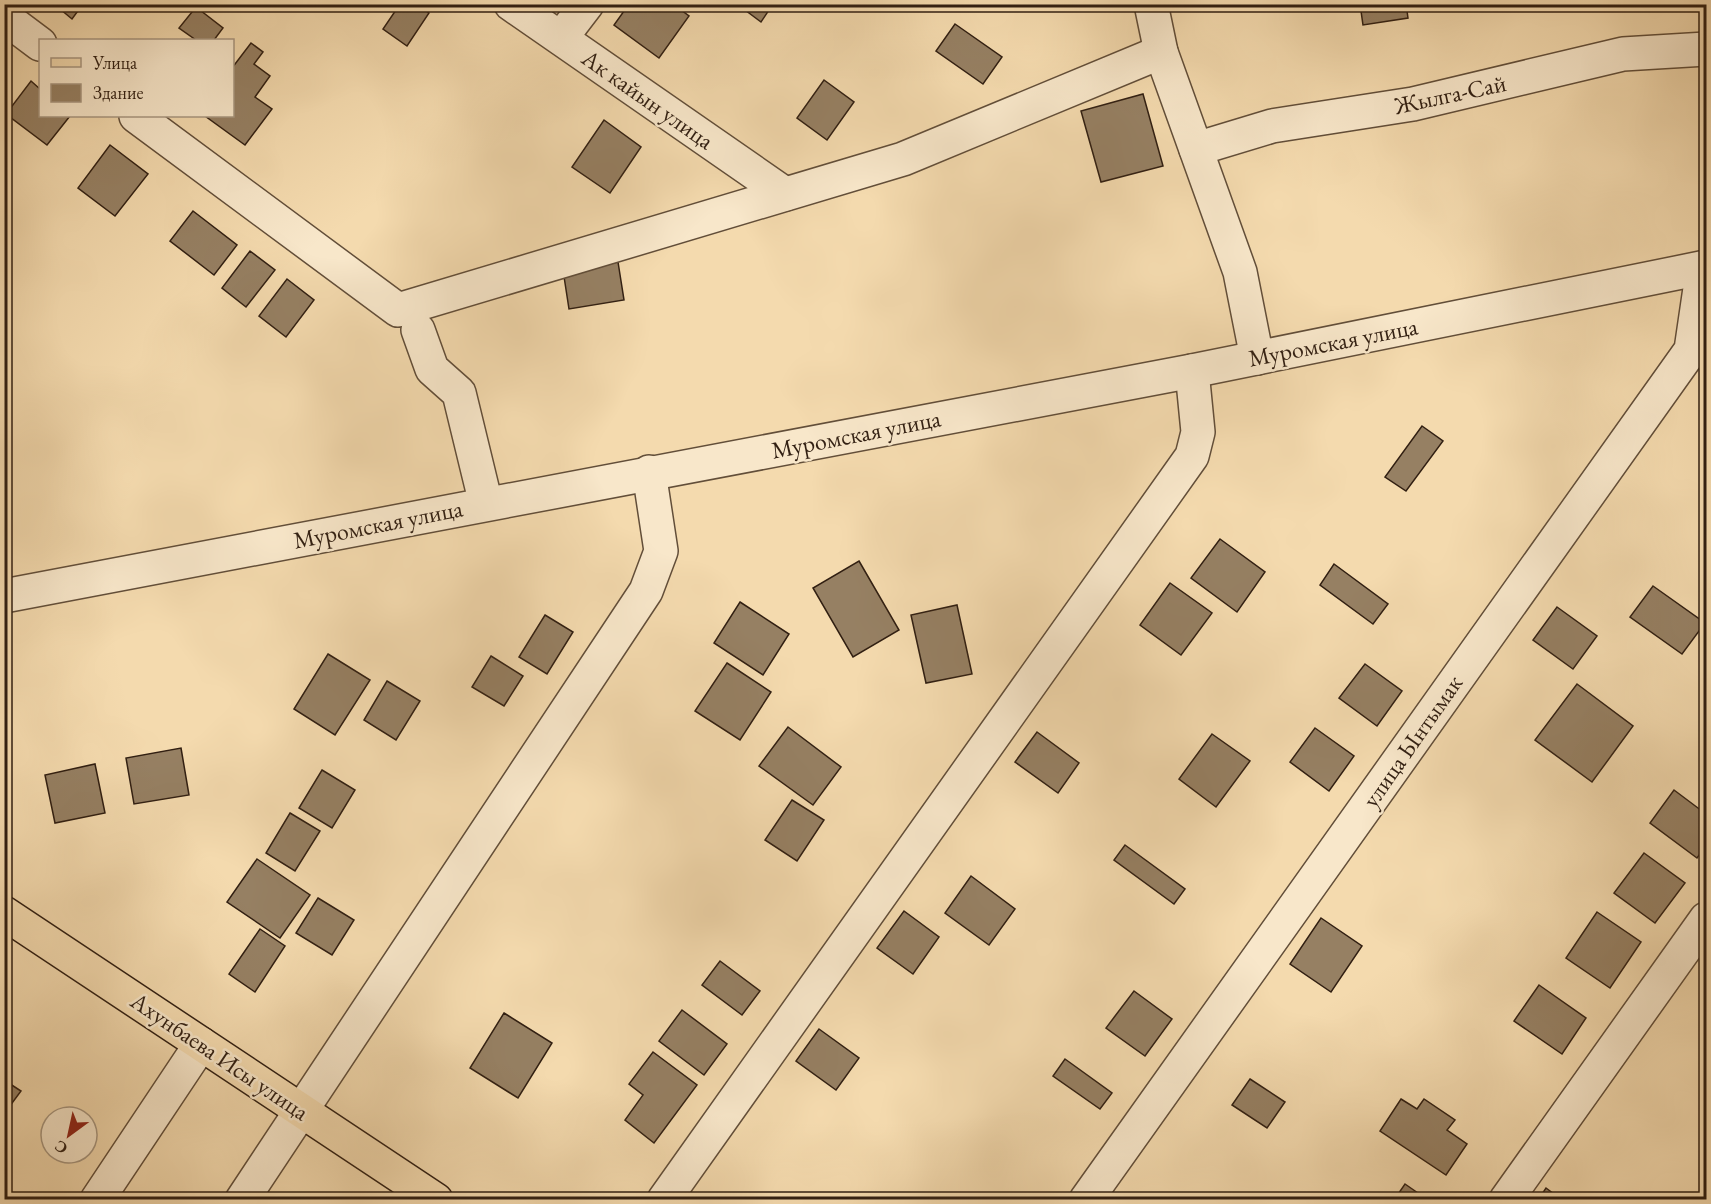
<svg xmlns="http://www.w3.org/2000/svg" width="1711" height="1204" viewBox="0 0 1711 1204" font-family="'EB Garamond',serif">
  <rect width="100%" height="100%" fill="#f4daae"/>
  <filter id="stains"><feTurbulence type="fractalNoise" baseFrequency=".00333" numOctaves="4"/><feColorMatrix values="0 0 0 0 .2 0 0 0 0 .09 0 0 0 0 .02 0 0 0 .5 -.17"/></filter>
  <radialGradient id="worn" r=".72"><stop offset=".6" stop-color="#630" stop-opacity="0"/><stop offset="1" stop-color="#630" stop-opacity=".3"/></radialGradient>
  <g fill="#968063" stroke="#311f12" stroke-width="1.5">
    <polygon points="54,4 83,4 72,19"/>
    <polygon points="400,4 416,4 429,13 407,46 383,29"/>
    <polygon points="629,4 673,4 689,16 659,58 614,25"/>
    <polygon points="737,4 773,4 761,22"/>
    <polygon points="1360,4 1406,4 1408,18 1363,25"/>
    <polygon points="196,7 223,28 214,40 196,40 179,28"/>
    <polygon points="955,24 1002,57 983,84 936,51"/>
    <polygon points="251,43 263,52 254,64 270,76 255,97 272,109 245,145 205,116 232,116 232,68"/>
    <polygon points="824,80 854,102 827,140 797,118"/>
    <polygon points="31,81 40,89 40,116 70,116 47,145 6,114"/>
    <polygon points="1143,94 1163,166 1101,182 1081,111"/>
    <polygon points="604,120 641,147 610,193 572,167"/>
    <polygon points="110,145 148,174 115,216 78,188"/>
    <polygon points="193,211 237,245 214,275 170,241"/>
    <polygon points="250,251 275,270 246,307 222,288"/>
    <polygon points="618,262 624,300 569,309 563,270"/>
    <polygon points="287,279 314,300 286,337 259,316"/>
    <polygon points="1422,426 1443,441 1406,491 1385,477"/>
    <polygon points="1220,539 1265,572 1237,612 1191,578"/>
    <polygon points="859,561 899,630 853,657 813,588"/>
    <polygon points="1334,564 1388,604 1373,624 1320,585"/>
    <polygon points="1170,583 1212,613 1181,655 1140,625"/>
    <polygon points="1653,586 1705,623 1682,654 1630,617"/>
    <polygon points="740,602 789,634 763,675 714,643"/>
    <polygon points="957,605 972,674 926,683 911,615"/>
    <polygon points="1557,607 1597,636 1573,669 1533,640"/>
    <polygon points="545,615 573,632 547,674 519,657"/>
    <polygon points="328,654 370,680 335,735 294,709"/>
    <polygon points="491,656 523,676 504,706 472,687"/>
    <polygon points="727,663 771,692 740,740 695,711"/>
    <polygon points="1365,664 1402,691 1377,726 1339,698"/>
    <polygon points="387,681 420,701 396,740 364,720"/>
    <polygon points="1577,684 1633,726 1592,782 1535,740"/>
    <polygon points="788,727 841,767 813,805 759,766"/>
    <polygon points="1315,728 1354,756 1329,791 1290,762"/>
    <polygon points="1037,732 1079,763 1058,793 1015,762"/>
    <polygon points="1212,734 1250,761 1216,807 1179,779"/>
    <polygon points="181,748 189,795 134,804 126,758"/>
    <polygon points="95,764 105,813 55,823 45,775"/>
    <polygon points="322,770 355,790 332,828 299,808"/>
    <polygon points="1674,790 1706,814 1706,846 1697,858 1650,823"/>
    <polygon points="792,800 824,820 797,861 765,840"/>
    <polygon points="290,813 320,831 295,871 266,853"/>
    <polygon points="1125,845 1185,889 1174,904 1114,860"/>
    <polygon points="1644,853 1685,883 1655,923 1614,893"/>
    <polygon points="257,859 310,895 280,938 227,902"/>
    <polygon points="971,876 1015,909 989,945 945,913"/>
    <polygon points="318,898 354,920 332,955 296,933"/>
    <polygon points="904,911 939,937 913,974 877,948"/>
    <polygon points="1597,912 1641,942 1610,988 1566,958"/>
    <polygon points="1321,918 1362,946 1331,992 1290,964"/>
    <polygon points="260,929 285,946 255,992 229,974"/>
    <polygon points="720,961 760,991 742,1015 702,985"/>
    <polygon points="1539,985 1586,1018 1562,1054 1514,1021"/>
    <polygon points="1134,991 1172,1019 1145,1056 1106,1028"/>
    <polygon points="682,1010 727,1044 704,1075 659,1041"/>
    <polygon points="504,1013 552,1043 518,1098 470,1068"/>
    <polygon points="819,1029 859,1058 836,1090 796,1061"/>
    <polygon points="653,1052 697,1085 654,1143 625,1120 643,1095 629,1084"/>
    <polygon points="1065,1059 1112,1093 1100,1109 1053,1076"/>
    <polygon points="1250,1079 1285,1102 1267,1128 1232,1105"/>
    <polygon points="4,1080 21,1091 4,1114"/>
    <polygon points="1401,1099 1417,1109 1424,1099 1455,1120 1447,1130 1467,1144 1446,1175 1380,1131"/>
    <polygon points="1405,1184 1428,1200 1394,1200"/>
    <polygon points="1546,1188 1562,1200 1538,1200"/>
  </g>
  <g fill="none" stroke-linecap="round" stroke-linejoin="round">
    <g stroke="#624e39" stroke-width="36">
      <g id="minor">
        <polyline points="511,4 785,194"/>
        <polyline points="1151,4 1161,52 1240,272 1257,358"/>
        <polyline points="4,17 40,44"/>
        <polyline points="561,38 587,4"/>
        <polyline points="136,116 398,310 903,159 1161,52"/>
        <polyline points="1196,149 1272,126 1413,104 1623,54 1706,49"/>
        <polyline points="418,330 432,369 459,393 486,504"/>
        <polyline points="4,596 1192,371 1706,267"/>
        <polyline points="97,1200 201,1044"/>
        <polyline points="242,1200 646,591 661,551 649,472"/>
        <polyline points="664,1200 1192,456 1198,432 1192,371"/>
        <polyline points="1086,1200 1691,350 1703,268"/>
        <polyline points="1506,1200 1706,919"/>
      </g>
    </g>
    <g stroke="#311f12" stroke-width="36">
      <polyline id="major" points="4,913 436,1200"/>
    </g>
    <use href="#minor" stroke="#f8e7ca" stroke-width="33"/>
    <use href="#major" stroke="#f4daae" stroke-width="33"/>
  </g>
  <g text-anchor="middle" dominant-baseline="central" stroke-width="5" stroke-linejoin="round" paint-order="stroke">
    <g font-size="24" fill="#311f12" stroke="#f8e7ca">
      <text transform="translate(1450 94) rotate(-12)">Жылга-Сай</text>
      <text transform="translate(648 99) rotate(35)">Ак кайын улица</text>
      <text transform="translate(1333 342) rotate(-11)">Муромская улица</text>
      <text transform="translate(856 434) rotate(-11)">Муромская улица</text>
      <text transform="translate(378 524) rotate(-11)">Муромская улица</text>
      <text transform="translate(1412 741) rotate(-55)">улица Ынтымак</text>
      <text transform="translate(220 1056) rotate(34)">Ахунбаева Исы улица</text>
    </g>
  </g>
  <rect width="1711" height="1204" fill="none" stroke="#f4daae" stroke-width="24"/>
  <rect x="6" y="6" width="1699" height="1192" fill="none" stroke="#311f12" stroke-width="3"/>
  <rect x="12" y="12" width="1687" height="1180" fill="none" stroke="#311f12" stroke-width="1.5"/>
  <rect x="39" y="39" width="195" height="78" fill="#f8e7ca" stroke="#a89780" stroke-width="1.5"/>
  <rect x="51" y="58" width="30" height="9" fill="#f4daae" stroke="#a89780" stroke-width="1.5"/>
  <text x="93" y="69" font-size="18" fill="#311f12">Улица</text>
  <rect x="51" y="84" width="30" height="18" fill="#968063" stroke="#a89780" stroke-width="1.5"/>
  <text x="93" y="99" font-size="18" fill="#311f12">Здание</text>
  <g transform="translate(69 1135) rotate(213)"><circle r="28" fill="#f8e7ca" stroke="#a89780" stroke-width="1.5"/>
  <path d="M0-4.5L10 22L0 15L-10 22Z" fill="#8f2418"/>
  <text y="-9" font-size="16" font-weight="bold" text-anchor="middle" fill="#311f12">С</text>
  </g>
  <rect width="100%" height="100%" filter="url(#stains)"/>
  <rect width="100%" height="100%" fill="url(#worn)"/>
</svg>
